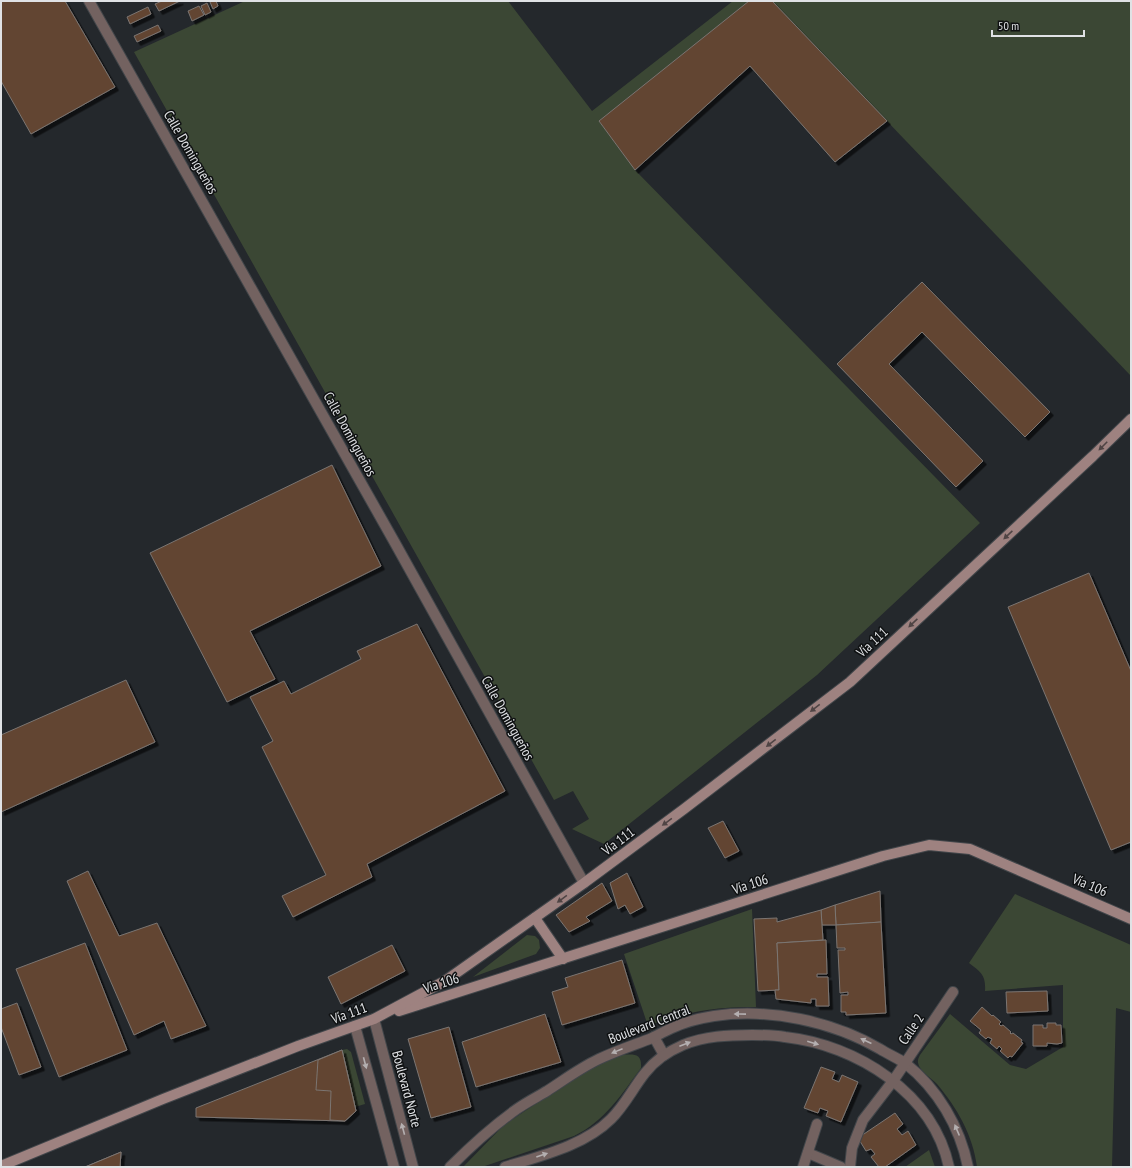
<svg xmlns="http://www.w3.org/2000/svg" width="1132" height="1168" viewBox="0 0 1132 1168" font-family="'PT Sans Narrow',sans-serif">
  <defs>
    <filter id="shadow"><feDropShadow dx="3.5" dy="3.5" stdDeviation="0" flood-color="#0009"/></filter>
  </defs>
  <rect width="100%" height="100%" fill="#24282c"/>
  <g fill="#3b4734">
    <polygon points="245,1 508,1 592,111 733,1 749,1 599,121 635,170 980,523 817,675 604,844 572,829 589,819 573,791 554,800 134,52"/>
    <polygon points="772,1 1131,1 1131,376"/>
    <path d="M1015 894 1131 945V1012L1116 1008 1112 1167H977C973 1135 957 1108 937 1084 931 1078 923 1073 919 1066 917 1061 918 1059 920 1055L950 1014 1010 1065 1026 1069 1063 1047V985L985 991C986 975 981 972 969 963Z"/>
    <path d="M752 909 756 1007C719 1006 682 1012 648 1026L624 954Z"/>
    <polygon points="527,935 535,936 539,940 540,948 536,954 473,977"/>
    <polygon points="347,1049 351,1052 365,1104 355,1107 342,1050"/>
    <path d="M623 1055C635 1054 642 1054 641 1068 621 1095 605 1121 574 1136L482 1167H463L503 1126 593 1065Z"/>
    <polygon points="929,1150 935,1167 905,1167"/>
  </g>
  <g fill="#624531" stroke="#7b7572" filter="url(#shadow)">
    <polygon points="1,1 65,1 115,87 31,134 1,81"/>
    <polygon points="162,1 180,1 159,11 155,4"/>
    <polygon points="212,1 216,1 218,6 213,9 210,2"/>
    <polygon points="749,1 772,1 887,121 835,162 750,66 635,170 599,121"/>
    <polygon points="207,3 211,12 205,15 201,6"/>
    <polygon points="199,6 204,15 192,21 188,11"/>
    <polygon points="148,7 151,14 130,24 127,17"/>
    <polygon points="158,25 161,31 137,42 134,36"/>
    <polygon points="922,282 1050,412 1025,437 922,332 889,364 983,461 956,487 837,364"/>
    <polygon points="332,465 381,566 250,631 275,679 227,702 150,553"/>
    <polygon points="1089,573 1131,671 1131,842 1111,850 1008,607"/>
    <polygon points="417,624 505,791 367,864 372,877 293,917 282,896 326,875 262,747 273,741 250,697 284,681 291,694 361,659 357,651"/>
    <polygon points="126,680 155,742 1,812 1,735"/>
    <polygon points="723,821 739,851 725,858 708,828"/>
    <polygon points="88,871 119,936 157,923 206,1026 171,1039 164,1021 134,1035 67,881"/>
    <polygon points="627,873 643,907 630,914 625,905 618,909 610,883"/>
    <polygon points="602,883 612,901 586,917 590,921 569,932 556,915"/>
    <polygon points="880,891 881,922 836,925 835,905"/>
    <polygon points="835,905 836,925 822,925 821,910"/>
    <polygon points="821,910 823,940 777,943 779,990 758,991 754,919 777,918 777,922"/>
    <polygon points="881,922 886,1013 846,1015 846,1012 841,1012 841,995 848,995 848,992 840,993 838,950 845,950 845,948 837,948 836,925"/>
    <polygon points="826,940 827,974 817,974 817,977 828,977 829,1006 816,1006 816,999 811,999 811,1003 776,999 775,990 779,990 777,943"/>
    <polygon points="85,943 127,1050 59,1077 16,969"/>
    <polygon points="392,945 405,971 341,1004 328,977"/>
    <polygon points="622,960 635,1003 562,1025 552,992 568,987 565,978"/>
    <polygon points="1047,991 1048,1011 1007,1013 1006,992"/>
    <polygon points="17,1003 41,1067 19,1075 1,1027 1,1009"/>
    <polygon points="982,1007 992,1016 993,1015 1001,1022 999,1024 1001,1026 1003,1025 1011,1032 1010,1033 1011,1034 1013,1033 1022,1040 1021,1042 1023,1043 1012,1057 1010,1056 1008,1058 1000,1051 1002,1049 999,1046 997,1049 990,1043 992,1039 988,1037 986,1039 979,1033 981,1030 970,1021"/>
    <polygon points="545,1014 561,1062 476,1087 462,1042"/>
    <polygon points="1047,1023 1056,1023 1056,1025 1061,1025 1062,1043 1057,1044 1047,1043 1047,1046 1033,1046 1033,1025 1043,1025 1043,1028 1047,1028"/>
    <polygon points="449,1027 471,1107 431,1118 408,1039"/>
    <polygon points="342,1050 356,1111 345,1121 196,1117 196,1108"/>
    <polygon points="342,1050 356,1111 345,1121 330,1120 331,1091 316,1090 318,1060"/>
    <polygon points="821,1067 835,1072 832,1079 839,1082 842,1075 858,1082 841,1122 826,1116 828,1111 820,1108 818,1113 804,1108"/>
    <polygon points="895,1113 903,1124 897,1129 902,1135 908,1131 916,1145 885,1167 879,1167 871,1157 875,1154 871,1149 866,1151 858,1138"/>
    <polygon points="121,1152 120,1167 85,1167"/>
    <polygon points="121,1152 120,1167 85,1167"/>
  </g>
  <g fill="none" stroke-linecap="round" stroke-linejoin="round">
    <g stroke="#42464a" stroke-width="12">
      <g id="street">
        <polyline points="89,1 395,543 584,883"/>
        <polyline points="374,1019 413,1167"/>
        <polyline points="355,1026 394,1167"/>
        <polyline points="654,1037 664,1055"/>
        <polyline points="808,1153 841,1167"/>
        <path d="M450 1167C471 1146 493 1126 517 1109 527 1102 537 1097 547 1091 564 1080 580 1068 599 1059 616 1051 634 1045 652 1038 658 1035 665 1031 672 1028 685 1022 700 1018 714 1016 770 1008 832 1021 880 1049 888 1054 897 1058 905 1063 938 1089 960 1127 968 1167"/>
        <path d="M505 1167C540 1156 584 1146 611 1119 625 1105 633 1088 645 1073 655 1060 669 1051 683 1045 705 1036 728 1035 752 1035 763 1035 774 1035 785 1037 857 1045 933 1093 949 1167"/>
        <polyline points="803,1167 817,1124"/>
        <polyline points="850,1167 852,1148 863,1120 893,1081 953,992"/>
      </g>
    </g>
    <g stroke="#42464a" stroke-width="12">
      <g id="secondary">
        <polyline points="535,918 563,959"/>
        <polyline points="399,1011 827,874 883,856 929,845 970,849 1131,919"/>
        <polyline points="1,1166 163,1099 298,1046 374,1019 445,981 584,883 684,809 850,682 1093,456 1131,419"/>
      </g>
    </g>
    <use href="#street" stroke="#736260" stroke-width="10"/>
    <use href="#secondary" stroke="#9e8280" stroke-width="10"/>
  </g>
  <defs><path id="oneway-solid" d="M-6-.8H1V-3.2L6.5 0L1 3.2V.8H-6Z"/></defs>
  <g fill="#4f4444">
    <use href="#oneway-solid" transform="translate(1103 446) rotate(135)"/>
    <use href="#oneway-solid" transform="translate(1008 535) rotate(137)"/>
    <use href="#oneway-solid" transform="translate(913 623) rotate(137)"/>
    <use href="#oneway-solid" transform="translate(815 708) rotate(142)"/>
    <use href="#oneway-solid" transform="translate(771 743) rotate(142)"/>
    <use href="#oneway-solid" transform="translate(667 822) rotate(144)"/>
    <use href="#oneway-solid" transform="translate(562 899) rotate(144)"/>
  </g>
  <g fill="#b4afb0">
    <use href="#oneway-solid" transform="translate(740 1014) rotate(-179)"/>
    <use href="#oneway-solid" transform="translate(866 1041) rotate(-155)"/>
    <use href="#oneway-solid" transform="translate(813 1043) rotate(16)"/>
    <use href="#oneway-solid" transform="translate(685 1044) rotate(-21)"/>
    <use href="#oneway-solid" transform="translate(617 1051) rotate(158)"/>
    <use href="#oneway-solid" transform="translate(365 1063) rotate(75)"/>
    <use href="#oneway-solid" transform="translate(403 1129) rotate(-105)"/>
    <use href="#oneway-solid" transform="translate(957 1130) rotate(-113)"/>
    <use href="#oneway-solid" transform="translate(542 1155) rotate(-19)"/>
  </g>
  <g text-anchor="middle" dominant-baseline="central" stroke-width="3" stroke-linejoin="round" paint-order="stroke">
    <g font-size="14" fill="#e0e2e5" stroke="#0f1112">
      <text transform="translate(191 152) rotate(60)">Calle Domingueños</text>
      <text transform="translate(350 434) rotate(61)">Calle Domingueños</text>
      <text transform="translate(872 642) rotate(-43)">Vía 111</text>
      <text transform="translate(508 718) rotate(61)">Calle Domingueños</text>
      <text transform="translate(618 841) rotate(-37)">Vía 111</text>
      <text transform="translate(750 884) rotate(-18)">Vía 106</text>
      <text transform="translate(1090 885) rotate(23)">Vía 106</text>
      <text transform="translate(441 983) rotate(-18)">Vía 106</text>
      <text transform="translate(349 1013) rotate(-20)">Vía 111</text>
      <text transform="translate(649 1024) rotate(-21)">Boulevard Central</text>
      <text transform="translate(911 1029) rotate(-56)">Calle 2</text>
      <text transform="translate(407 1089) rotate(75)">Boulevard Norte</text>
    </g>
  </g>
  <rect width="1132" height="1168" fill="none" stroke="#e0e2e5" stroke-width="4"/>
  <path d="M992 30v6h92v-6" fill="none" stroke="#e0e2e5" stroke-width="2"/>
  <text x="998" y="30" font-size="12" fill="#e0e2e5" stroke="#0f1112" stroke-width="3" paint-order="stroke">50 m</text>
</svg>
